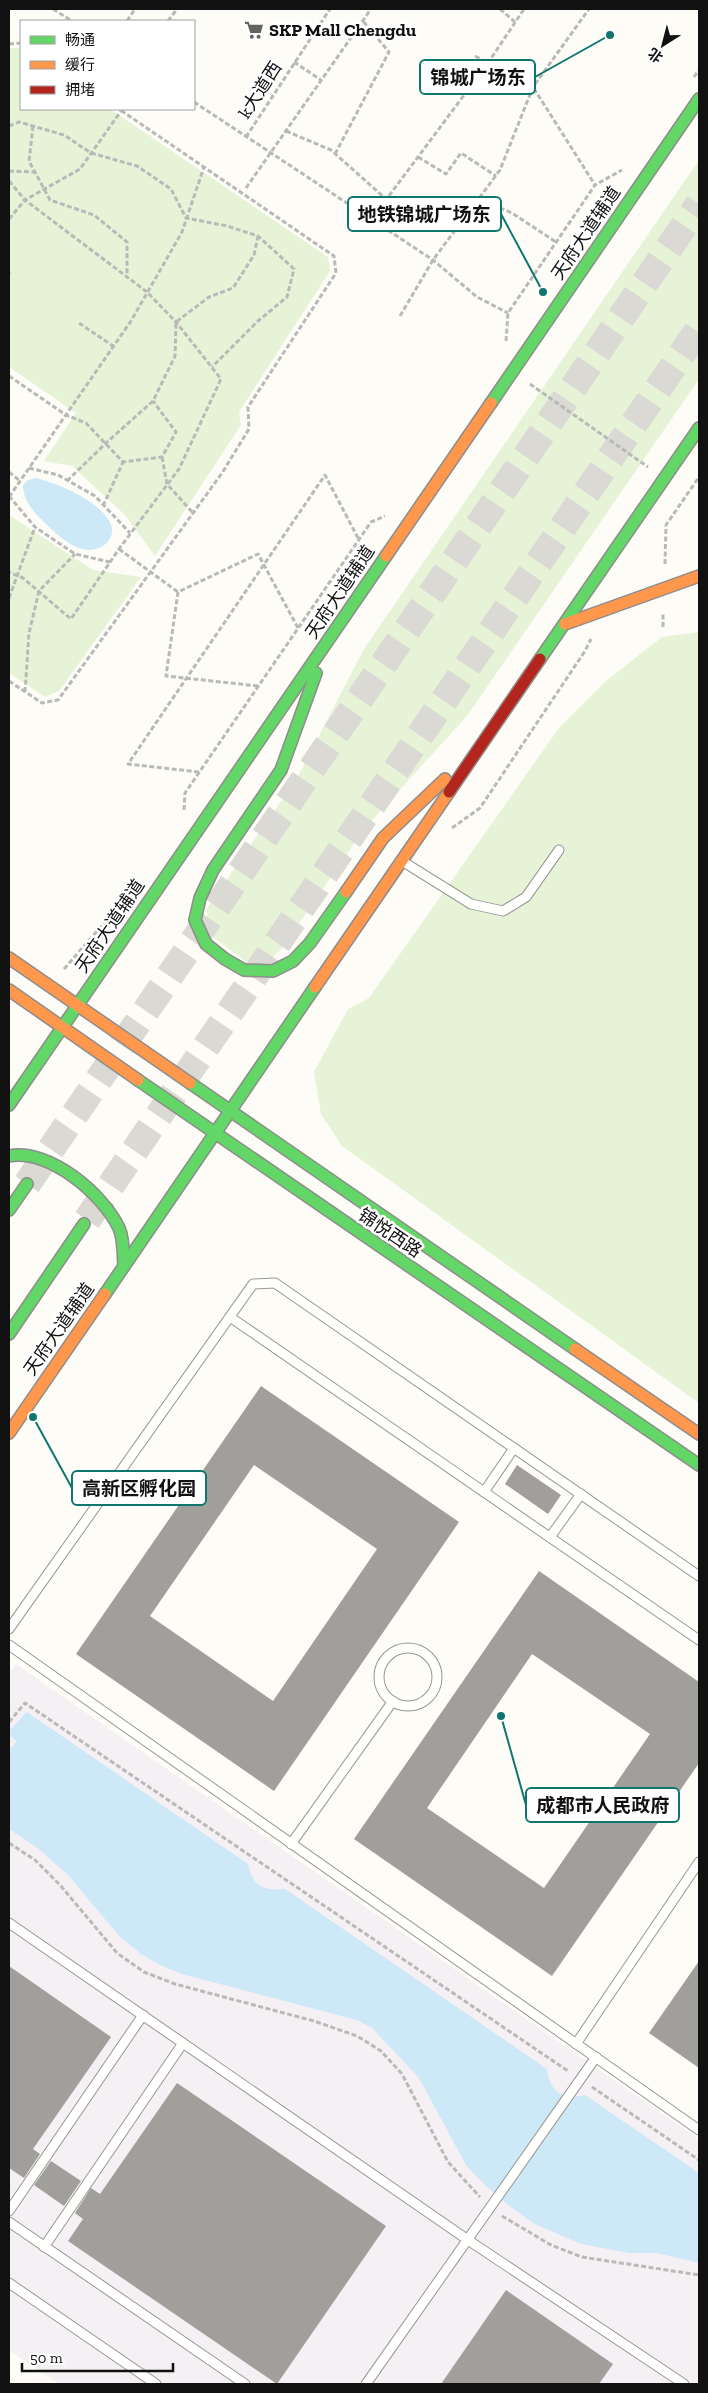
<svg xmlns="http://www.w3.org/2000/svg" width="708" height="2393" viewBox="0 0 708 2393" font-family="'Zilla Slab','Noto Sans SC',serif">
  <rect width="100%" height="100%" fill="#fdfcf7"/>
  <polygon fill="#f5f0f3" points="16,1664 699,2139 699,2384 59,2384 9,2350 9,1674"/>
  <g fill="#e7f3d7">
    <polygon points="9,48 21,48 21,109 110,109 328,257 330,271 239,412 241,425 155,556 125,515 72,466 44,461 76,413 9,367"/>
    <polygon points="699,160 699,379 467,716 365,828 282,948 269,961 249,964 208,933 207,908 297,778 364,649"/>
    <polygon points="9,515 93,570 141,577 59,691 45,697 9,673"/>
    <polygon points="699,632 699,1403 342,1146 321,1114 314,1072 348,1009 369,998 559,728 606,681 662,637"/>
  </g>
  <g fill="#cde8f7">
    <path d="M36 478C59 484 95 499 108 519 121 538 100 554 82 549 68 545 55 533 45 523 34 512 23 501 23 485L28 480Z"/>
    <path d="M27 1712 248 1864C253 1886 262 1891 285 1889L547 2069C550 2092 562 2100 585 2095L699 2173V2263L657 2253H629L581 2244 535 2224 508 2205 485 2185 466 2165 419 2078 372 2028 357 2020 182 1974 160 1965 141 1954 120 1937 68 1875 39 1849 9 1829V1750L17 1741 9 1735V1731Z"/>
  </g>
  <g fill="#a19f9c" fill-rule="evenodd">
    <path d="M261 1386 459 1522 274 1791 76 1654ZM254 1465 377 1549 273 1701 150 1616Z"/>
    <polygon points="517,1465 561,1495 548,1514 505,1484"/>
    <path d="M539 1571 699 1682V1763L552 1976 354 1839ZM532 1654 650 1734 544 1888 427 1808Z"/>
    <polygon points="699,1961 699,2068 649,2033"/>
    <polygon points="9,1966 111,2037 33,2149 40,2154 24,2178 9,2168"/>
    <polygon points="177,2083 386,2226 277,2384 68,2241 83,2219 75,2213 91,2188 100,2194"/>
    <polygon points="51,2161 81,2181 64,2206 34,2185"/>
    <polygon points="506,2290 613,2364 599,2384 441,2384"/>
  </g>
  <g fill="none" stroke-linecap="round" stroke-linejoin="round">
    <g stroke="#dad9d4" stroke-width="28" stroke-dasharray="28 14" stroke-linecap="butt">
      <polyline points="27,1184 699,204"/>
      <polyline points="87,1220 699,329"/>
    </g>
    <g stroke="#979795" stroke-width="11">
      <g id="lane">
        <polyline points="402,861 471,904 503,911 526,897 559,850"/>
        <polyline points="230,1317 699,1640"/>
        <polyline points="484,1492 514,1448"/>
        <polyline points="550,1537 581,1494"/>
        <polyline points="9,1629 253,1284 275,1283 699,1576"/>
        <polyline points="9,1645 699,2130"/>
        <circle cx="408" cy="1677" r="29"/>
        <polyline points="291,1844 393,1701"/>
        <polyline points="9,1923 468,2240 684,2384"/>
        <polyline points="576,2044 699,1862"/>
        <polyline points="9,2211 143,2015"/>
        <polyline points="9,2222 245,2384"/>
        <polyline points="44,2247 183,2043"/>
        <polyline points="9,2283 156,2384"/>
        <polyline points="366,2384 596,2057"/>
      </g>
    </g>
    <g stroke="#8e8d8b" stroke-width="14">
      <g id="fast">
        <polyline points="491,403 699,99"/>
        <polyline points="540,659 699,428"/>
        <polyline points="316,673 281,770 213,870 200,898 195,920 206,944 225,959 244,970 273,971 293,961 310,943 346,892"/>
        <polyline points="138,1080 699,1465"/>
        <polyline points="190,1083 575,1349"/>
        <polyline points="9,1105 386,556"/>
        <path d="M9 1156C49 1148 103 1194 119 1228 124 1239 123 1254 124 1266"/>
        <polyline points="9,1210 27,1184"/>
        <polyline points="105,1294 315,987"/>
        <polyline points="9,1334 84,1224"/>
      </g>
    </g>
    <g stroke="#8e8d8b" stroke-width="14">
      <g id="slow">
        <polyline points="386,556 491,403"/>
        <polyline points="565,624 699,576"/>
        <polyline points="346,892 383,838 445,779"/>
        <polyline points="9,958 190,1083"/>
        <polyline points="315,987 449,792"/>
        <polyline points="9,990 138,1080"/>
        <polyline points="575,1349 699,1434"/>
        <polyline points="9,1433 105,1294"/>
      </g>
    </g>
    <g stroke="#8e8d8b" stroke-width="14">
      <polyline id="jam" points="449,792 540,659"/>
    </g>
    <g stroke="#b9b9b8" stroke-width="3" stroke-dasharray="5 2.5" stroke-linecap="butt">
      <polyline points="53,9 72,21"/>
      <polyline points="500,9 515,22"/>
      <polyline points="127,21 135,9"/>
      <polyline points="168,21 177,9"/>
      <polyline points="9,44 21,43"/>
      <polyline points="475,56 533,87 595,185"/>
      <polyline points="294,62 321,80"/>
      <polyline points="694,77 699,70"/>
      <polyline points="194,102 433,260 477,297 508,313"/>
      <polyline points="9,126 19,122 64,135 91,153 137,166 171,189 186,218 227,226 258,236 294,269 287,297 258,321 212,367"/>
      <polyline points="33,126 29,161 50,200 94,215 127,242 127,275"/>
      <polyline points="286,131 331,150 387,200"/>
      <polyline points="246,137 330,9"/>
      <polyline points="335,154 389,52 363,21"/>
      <polyline points="418,157 446,174 461,153 496,176"/>
      <polyline points="9,171 34,172"/>
      <polyline points="9,181 25,200 147,292 176,322 221,379 179,469 119,549 71,619 23,578 9,572"/>
      <polyline points="246,188 371,9"/>
      <polyline points="479,199 512,213 556,242"/>
      <polyline points="9,219 25,200 80,169 121,111"/>
      <polyline points="371,220 488,63 524,9"/>
      <polyline points="9,273 10,274"/>
      <polyline points="400,316 433,260 500,170 533,87 589,9"/>
      <polyline points="79,323 113,346"/>
      <polyline points="506,341 508,313 595,185 622,170"/>
      <polyline points="9,376 66,415 86,423 123,462 162,457 176,432 153,401"/>
      <polyline points="530,384 648,467"/>
      <polyline points="162,457 167,484 193,513"/>
      <polyline points="29,468 58,475 95,496 130,533"/>
      <polyline points="9,472 20,481"/>
      <polyline points="67,481 106,443 153,401 175,356 176,322 209,297 233,288 254,255 258,236"/>
      <polyline points="9,496 35,527 75,554 110,562"/>
      <polyline points="9,497 131,321 182,232 204,167"/>
      <polyline points="103,506 123,462"/>
      <polyline points="119,549 178,592"/>
      <polyline points="665,564 666,525 699,477"/>
      <polyline points="9,598 35,527"/>
      <polyline points="663,627 663,613"/>
      <polyline points="9,681 42,703 58,700 222,473 249,429 248,407 336,273 334,256 119,109"/>
      <polyline points="258,686 166,676 178,592 258,554 298,628"/>
      <polyline points="25,692 29,633 39,591 75,554"/>
      <polyline points="199,772 128,764 325,475 359,540"/>
      <polyline points="184,810 185,793 371,522 385,516"/>
      <polyline points="452,828 480,808 585,651 591,639"/>
      <polyline points="64,969 104,923"/>
      <polyline points="9,1722 25,1703 568,2071"/>
      <polyline points="9,1843 35,1860 60,1885 117,1953 144,1972 175,1984 314,2021 357,2036 381,2051 402,2074 448,2162 480,2197"/>
      <polyline points="592,2087 699,2160"/>
      <polyline points="502,2216 551,2245 582,2257 699,2275"/>
    </g>
    <use href="#lane" stroke="#fffffe" stroke-width="9"/>
    <use href="#fast" stroke="#63d668" stroke-width="11"/>
    <use href="#slow" stroke="#ff974d" stroke-width="11"/>
    <use href="#jam" stroke="#b3261e" stroke-width="11"/>
  </g>
  <defs>
    <g id="supermarket-bare" transform="scale(1.5)"><path d="M-6-5.5h2.5l.6 2H6L4.5 2H-2.5L-4.4-4H-6ZM-1.5 3.2a1.3 1.3 0 1 0 .1 0ZM3 3.2a1.3 1.3 0 1 0 .1 0Z" fill="#646362" stroke="#fff" stroke-width="2.5" paint-order="stroke"/></g>
  </defs>
  <g fill-rule="evenodd">
    <use href="#supermarket-bare" x="254" y="30"/>
  </g>
  <g text-anchor="middle" dominant-baseline="central" stroke-width="5" stroke-linejoin="round" paint-order="stroke">
    <g font-size="18" font-weight="bold" fill="#111" stroke="#fff" text-anchor="start">
      <text x="269" y="30">SKP Mall Chengdu</text>
    </g>
    <g font-size="18" fill="#111" stroke="#fff">
      <text transform="translate(260 90) rotate(-57)">k大道西</text>
      <text transform="translate(586 233) rotate(-56)">天府大道辅道</text>
      <text transform="translate(340 592) rotate(-56)">天府大道辅道</text>
      <text transform="translate(110 926) rotate(-56)">天府大道辅道</text>
      <text transform="translate(390 1233) rotate(34)">锦悦西路</text>
      <text transform="translate(59 1329) rotate(-55)">天府大道辅道</text>
    </g>
  </g>
  <path fill="none" stroke="#0f766e" stroke-width="2" d="M610 35L535 77M543 292L501 214M33 1417L72 1488M501 1716L526 1805"/>
  <g fill="#0f766e" stroke="#fff" stroke-width="2">
    <circle cx="610" cy="35" r="5"/>
    <circle cx="543" cy="292" r="5"/>
    <circle cx="33" cy="1417" r="5"/>
    <circle cx="501" cy="1716" r="5"/>
  </g>
  <g fill="#fff" stroke="#0f766e" stroke-width="2">
    <rect x="420" y="60" width="115" height="34" rx="5"/>
    <rect x="348" y="197" width="153" height="34" rx="5"/>
    <rect x="72" y="1471" width="134" height="34" rx="5"/>
    <rect x="526" y="1788" width="153" height="34" rx="5"/>
  </g>
  <g font-size="19" text-anchor="middle" font-weight="bold" fill="#111">
    <text x="478" y="84">锦城广场东</text>
    <text x="424" y="221">地铁锦城广场东</text>
    <text x="139" y="1495">高新区孵化园</text>
    <text x="603" y="1812">成都市人民政府</text>
  </g>
  <rect width="708" height="2393" fill="none" stroke="#111111" stroke-width="20"/>
  <rect x="20" y="20" width="175" height="90" fill="#ffffff" stroke="#a0a0a0"/>
  <rect x="30" y="36" width="25" height="8" fill="#63d668" stroke="#a0a0a0"/>
  <text x="65" y="45" font-size="15" fill="#111111">畅通</text>
  <rect x="30" y="61" width="25" height="8" fill="#ff974d" stroke="#a0a0a0"/>
  <text x="65" y="70" font-size="15" fill="#111111">缓行</text>
  <rect x="30" y="86" width="25" height="8" fill="#b3261e" stroke="#a0a0a0"/>
  <text x="65" y="95" font-size="15" fill="#111111">拥堵</text>
  <g transform="translate(663 45) rotate(216)" stroke="#ffffff" stroke-width="4" paint-order="stroke">
  <path d="M0-4L9 19L0 12L-9 19Z" fill="#111111"/>
  <text y="-8" font-size="14" font-weight="bold" text-anchor="middle" fill="#111111">北</text>
  </g>
  <path d="M22 2363v8h151v-8" fill="none" stroke="#111111" stroke-width="2.5"/>
  <text x="30" y="2363" font-size="15" fill="#111111" stroke="#ffffff" stroke-width="4" paint-order="stroke">50 m</text>
</svg>
